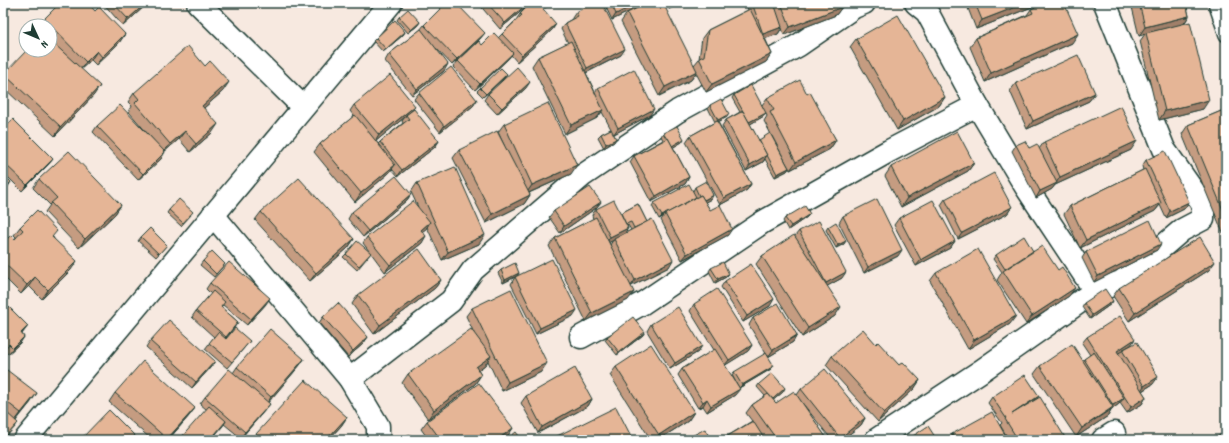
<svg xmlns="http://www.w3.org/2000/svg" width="1229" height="443" viewBox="0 0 1229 443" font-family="Dekko,sans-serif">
  <rect width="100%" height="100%" fill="#f7e9e0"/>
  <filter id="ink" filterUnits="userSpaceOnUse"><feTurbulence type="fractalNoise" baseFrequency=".025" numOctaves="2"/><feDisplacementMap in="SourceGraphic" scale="8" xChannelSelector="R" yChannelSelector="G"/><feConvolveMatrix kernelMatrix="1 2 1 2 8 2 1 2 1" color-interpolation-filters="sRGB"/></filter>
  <g filter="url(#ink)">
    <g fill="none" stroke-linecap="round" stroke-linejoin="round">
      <g stroke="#1f3d34" stroke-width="16">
        <polyline id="service" points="1215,3 1226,35"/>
      </g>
      <g stroke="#1f3d34" stroke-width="25">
        <g id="minor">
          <polyline points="198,3 303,107"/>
          <polyline points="916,3 927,12 977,105 1026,187 1095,291"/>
          <polyline points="213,215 350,379 378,426 378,440"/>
          <polyline points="581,337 643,303 763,222 889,151 977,105"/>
          <polyline points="350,379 451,301 473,270 582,176 678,111 799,45 854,7 864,3"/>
          <polyline points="25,440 391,3"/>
          <polyline points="876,440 981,371 1095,291 1121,282 1182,230 1203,219 1203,205 1164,149 1105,3"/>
          <polyline points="1103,440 1114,433"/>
        </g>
      </g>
      <use href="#service" stroke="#fff" stroke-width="13"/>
      <use href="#minor" stroke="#fff" stroke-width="22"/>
    </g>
    <g fill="#c59c81" stroke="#1f3d34" fill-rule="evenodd">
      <polygon points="103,3 148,3 123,26"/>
      <polygon points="478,3 531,3 500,29"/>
      <polygon points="540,3 551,3 545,8"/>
      <polygon points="604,3 647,3 612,20"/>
      <polygon points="666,3 681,3 669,9"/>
      <polygon points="746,3 840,3 842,7 836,15 784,35 782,28 778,34 765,38 772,54 766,62 706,92 696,73 691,80 659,96 621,22 627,13 694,65 699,59 702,38 708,30 748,10"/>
      <polygon points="966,3 1042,3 976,29"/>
      <polygon points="1131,3 1186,3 1189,16 1184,24 1203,109 1159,120 1140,41 1145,34 1139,36"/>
      <polygon points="1031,9 1072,43 985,82 970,47 976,38 1027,15"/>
      <polygon points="95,11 125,34 119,43 96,65 91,60 81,69 94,95 55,136 3,87 3,75 4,74 50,50 50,26 38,26 44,19"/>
      <polygon points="576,12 621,55 586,73 595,92 598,88 650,115 614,134 614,142 604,148 598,137 601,134 611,129 602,112 597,118 565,134 532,66 538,57 568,43 561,29 565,23 572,19 572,18"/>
      <polygon points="520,14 556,24 552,30 517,62 511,55 508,59 475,90 453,67 458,61 482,45 498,38 516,20"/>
      <polygon points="399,17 420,22 417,26 408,33 397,20"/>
      <polygon points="424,25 480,39 452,65 436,48 444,71 412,95 385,61 389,54 420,30"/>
      <polygon points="405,32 403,35 383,52 373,41 376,38"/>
      <polygon points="856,39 945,97 939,106 897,130 850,47"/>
      <polygon points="507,74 505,77 483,97 477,91 480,88"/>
      <polygon points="1016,83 1095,93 1089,101 1027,129 1010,91"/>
      <polygon points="526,88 497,114 484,100 488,94"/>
      <polygon points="223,91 204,108 212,133 190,152 179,139 164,152 161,159 138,180 93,132 97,126 154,141 129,112 132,106 128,102 134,93"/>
      <polygon points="419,93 477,100 473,106 440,132 414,99"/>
      <polygon points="807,94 836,140 830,149 790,170 764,121 767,116 766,114 764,116 750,124 758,140 789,168 787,171 775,177 765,159 763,162 746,171 722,126 726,120 740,112 732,98 734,95 762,105 767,98"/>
      <path d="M354 105 412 110 439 141 435 147 398 176 392 169 389 173 355 202 314 152 320 144 354 116 350 111ZM405 117 402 121 403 123 380 142 378 144 376 141Z"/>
      <polygon points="710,105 727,117 718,122 751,184 747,190 720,205 686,142 690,136 715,122 708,108"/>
      <polygon points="1226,109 1226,231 1223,233 1182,134 1188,125"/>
      <polygon points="504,124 571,174 529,193 530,195 524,204 486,223 453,158 459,150 504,145 498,132"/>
      <polygon points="3,130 53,159 48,165 22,191 3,172"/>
      <polygon points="663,133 682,142 673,147 689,177 685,184 651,202 630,162 634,156 663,140 661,136"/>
      <polygon points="1044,142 1131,150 1055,185 1052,189 1036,198 1012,151 1016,145 1029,148 1039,149"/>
      <polygon points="1146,160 1189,202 1184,209 1166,218 1160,205 1155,211 1080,248 1064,214 1070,206 1143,170 1142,166"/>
      <polygon points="974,163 968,171 901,207 885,176 891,167"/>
      <polygon points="39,179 121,205 115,214 79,248 45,212 50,205 33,188"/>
      <polygon points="417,183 479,244 442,260 427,227 422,231 422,243 385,272 371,253 357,270 343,257 346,254 369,251 363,243 367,237 418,207 411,192"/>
      <polygon points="695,187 713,195 711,199 705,202 710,210 728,235 682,260 661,220 664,216 659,219 652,206 654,203 693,191"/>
      <polygon points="411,194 407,200 363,237 348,219 352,212"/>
      <polygon points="945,199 1012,207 1007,214 958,239 941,205"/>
      <polygon points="601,202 596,208 560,233 549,217 554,211"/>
      <path d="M638 204 669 267 631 286 628 300 586 321 549 246 555 238 593 219 592 215 596 209 621 213ZM628 225 631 230 624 234 628 228 627 226ZM613 240 610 245 609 242Z"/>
      <polygon points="169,210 191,215 181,226 167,213"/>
      <polygon points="261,212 354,239 348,248 310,281 255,220"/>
      <polygon points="843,216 898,256 864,273 839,223"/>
      <polygon points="807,217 788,230 783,221 785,218"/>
      <polygon points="899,218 955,241 950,248 916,266 894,225"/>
      <polygon points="20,227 53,237 71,270 42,299 29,286 21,294 3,276 3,243 15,239 16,237 14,235"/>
      <polygon points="828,227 844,244 836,248 826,230"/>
      <polygon points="799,231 842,278 827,286 835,316 802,337 756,264 762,256 795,236"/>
      <polygon points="141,237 167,245 156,257 138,241"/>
      <polygon points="1157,250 1094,282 1082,258 1086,252"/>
      <polygon points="1033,251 1069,296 1026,324 997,280 1002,272 993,259 996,255"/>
      <polygon points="203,261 225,264 214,277 200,265"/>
      <polygon points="711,268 726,277 715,283 709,271"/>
      <polygon points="501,270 519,273 517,276 503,283 498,273"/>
      <polygon points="1209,270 1129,321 1113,296 1119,288"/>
      <polygon points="936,273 1010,324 968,349 930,281"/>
      <polygon points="515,277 573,316 536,334 511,284"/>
      <polygon points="441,280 435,288 374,334 352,304 358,295"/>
      <polygon points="725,281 770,306 743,322 721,287"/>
      <polygon points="210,283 266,304 247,325 223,305 221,307 238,322 225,339 250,341 245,347 227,368 205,349 214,337 192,317 196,311 211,294 206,289"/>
      <polygon points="3,301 28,326 22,334 24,337 20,343 8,354 5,351 3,352"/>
      <polygon points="1113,301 1111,304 1090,319 1082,307 1084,303"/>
      <polygon points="694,304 752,345 748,351 725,365 735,395 707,412 703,406 698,408 678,375 682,369 714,350 690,311"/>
      <polygon points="472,308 541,372 502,391 488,361 485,365 478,370 481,375 475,384 428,419 402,383 408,374 474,333 466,316"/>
      <polygon points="323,317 368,337 363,344 348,357 319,323"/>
      <polygon points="753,318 797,335 793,342 768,357 749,325"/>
      <polygon points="651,324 698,352 670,369 647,331"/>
      <polygon points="643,335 617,355 605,340 607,337"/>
      <polygon points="1087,337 1131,345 1153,384 1142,391 1146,397 1142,404 1127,413 1120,403 1119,404 1112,409 1108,416 1076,437 1034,374 1040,366 1083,360 1090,355 1082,343"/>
      <polygon points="150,341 215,361 210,368 192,388 146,347"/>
      <polygon points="876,344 899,365 920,380 914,389 878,422 826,365 832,356"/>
      <polygon points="304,359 300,365 268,402 265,410 241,438 224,424 222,427 206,409 200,404 205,397 233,373 237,367"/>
      <polygon points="3,367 31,402 16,421 16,426 5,438 3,437 3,415 5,413 3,412"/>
      <polygon points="616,367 694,412 688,421 658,440 651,440 610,375"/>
      <polygon points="771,369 739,388 732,375 734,372"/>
      <polygon points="759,384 783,392 773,400 776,403 797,395 801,389 865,418 861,425 842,440 832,440 799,399 828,440 721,440 752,421 746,413 752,405 765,396 757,387"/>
      <polygon points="115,393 195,408 189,416 168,440 152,440 109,402"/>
      <polygon points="526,396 592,399 588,406 538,433 521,403"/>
      <polygon points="992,397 1037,399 1066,439 1065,440 1009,440 1000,425 1002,423 988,403"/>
      <polygon points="347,417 341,426 328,440 252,440 256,434"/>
      <polygon points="427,421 513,428 507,437 503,440 429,440 421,429"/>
      <polygon points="952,434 1008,440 947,440"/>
    </g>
    <g fill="#a07f69" stroke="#1f3d34">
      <polygon points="146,3 148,3 123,26 128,19"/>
      <polygon points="528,3 531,3 500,29 505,23"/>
      <polygon points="548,3 551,3 545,8"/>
      <polygon points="638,3 647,3 612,20 616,14"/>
      <polygon points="673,3 681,3 669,9"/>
      <polygon points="1026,3 1042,3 976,29 982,20"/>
      <polygon points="842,7 836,15 784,35 790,27"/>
      <polygon points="1189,16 1183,25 1146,33 1145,34 1139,36 1145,27"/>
      <polygon points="420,22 417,26 408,33 411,30"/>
      <polygon points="556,24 552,30 517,62 522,55"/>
      <polygon points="782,27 778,34 759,41 763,34"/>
      <polygon points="405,32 403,35 383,52 386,49"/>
      <polygon points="485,33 480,39 452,65 457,59"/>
      <polygon points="125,34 119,43 96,65 102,57"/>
      <polygon points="1078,34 1072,43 985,82 991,73"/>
      <polygon points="625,49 621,55 583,74 587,68"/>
      <polygon points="97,51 91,60 80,70 86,62"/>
      <polygon points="513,53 508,59 475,90 480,84"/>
      <polygon points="772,54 766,62 706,92 712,84"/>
      <polygon points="448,64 444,71 412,95 417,89"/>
      <polygon points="697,71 691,80 659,96 665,87"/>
      <polygon points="507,74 505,77 483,97 486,94"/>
      <polygon points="229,82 223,91 196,115 202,106"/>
      <polygon points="530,82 526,88 497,114 502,108"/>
      <polygon points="100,86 94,95 55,136 61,127"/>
      <polygon points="1095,93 1089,101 1027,129 1033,121"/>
      <polygon points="945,97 939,106 897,130 903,121"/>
      <polygon points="477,100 473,106 440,132 444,126"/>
      <polygon points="1209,100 1203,109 1159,120 1165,111"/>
      <polygon points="415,106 411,112 406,115 405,117 375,142 379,135"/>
      <polygon points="654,109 650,115 614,134 618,128"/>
      <polygon points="603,110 597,118 565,134 571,125"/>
      <polygon points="766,113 764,116 747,126 749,122"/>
      <polygon points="729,114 727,117 716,123 718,120"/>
      <polygon points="218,124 212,133 190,152 196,144"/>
      <polygon points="185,131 179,139 164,152 170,144"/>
      <polygon points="616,139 614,142 604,148 606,144"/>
      <polygon points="684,139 682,142 669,150 671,146"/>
      <polygon points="836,140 830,149 790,170 796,162"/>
      <polygon points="439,141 435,147 398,176 402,170"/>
      <polygon points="1137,141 1131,150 1055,185 1052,189 1036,198 1040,191 1056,183 1060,177"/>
      <polygon points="165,152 161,159 138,180 143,174"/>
      <polygon points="767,155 763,162 746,171 750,165"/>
      <polygon points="53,159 48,165 22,191 27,185"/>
      <polygon points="974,163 968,171 901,207 907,198"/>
      <polygon points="395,165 389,173 355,202 361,193"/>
      <polygon points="577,165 571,174 526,194 532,185"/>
      <polygon points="789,168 787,171 775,177 777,174"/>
      <polygon points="689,177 685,184 651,202 656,196"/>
      <polygon points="11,182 5,191 3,192 3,190"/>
      <polygon points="751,184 747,190 720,205 724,198"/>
      <polygon points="411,194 407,200 363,237 368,231"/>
      <polygon points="530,195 524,204 486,223 492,214"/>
      <polygon points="713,195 711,199 700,205 703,201"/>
      <polygon points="696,197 693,200 665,214 664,216 659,219 662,216"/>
      <polygon points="601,202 596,208 560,233 564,226"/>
      <polygon points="1189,202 1184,209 1166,218 1170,211"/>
      <polygon points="1161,203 1155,211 1080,248 1086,240"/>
      <polygon points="121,205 115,214 79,248 85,239"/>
      <polygon points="1012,207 1007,214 958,239 962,233"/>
      <polygon points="810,214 807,217 788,230 791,226"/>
      <polygon points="430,222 426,229 416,236 421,230"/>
      <polygon points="628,228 624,235 606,244 610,237"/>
      <polygon points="732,229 728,235 682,260 687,254"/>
      <polygon points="485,235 479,244 442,260 448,252"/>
      <polygon points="426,236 422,243 385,272 390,265"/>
      <polygon points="354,239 348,248 310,281 316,273"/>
      <polygon points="846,241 844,244 836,248 838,245"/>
      <polygon points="955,241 950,248 916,266 921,260"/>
      <polygon points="1161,244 1157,250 1094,282 1098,276"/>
      <polygon points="902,250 898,256 864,273 868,267"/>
      <polygon points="673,260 669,267 631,286 635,280"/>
      <polygon points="77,261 71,270 42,299 48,290"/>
      <polygon points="1215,262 1209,270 1129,321 1135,313"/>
      <polygon points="846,272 842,278 822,289 826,283"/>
      <polygon points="519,273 517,276 503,283 505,280"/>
      <polygon points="729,274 726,277 715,283 718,279"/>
      <polygon points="35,277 29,286 21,294 27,285"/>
      <polygon points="441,280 435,288 374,334 380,325"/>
      <polygon points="1075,288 1069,296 1026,324 1032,316"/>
      <polygon points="634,292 628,300 586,321 592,313"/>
      <polygon points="270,298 266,304 247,325 251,319"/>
      <polygon points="774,299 770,306 743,322 747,316"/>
      <polygon points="1113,301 1111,304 1090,319 1092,315"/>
      <polygon points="841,307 835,316 802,337 808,328"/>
      <polygon points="577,310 573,316 536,334 540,328"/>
      <polygon points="1016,316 1010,324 968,349 974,340"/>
      <polygon points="238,322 234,328 222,343 226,337"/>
      <polygon points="28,326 23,332 17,339 21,333"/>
      <polygon points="645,332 643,335 617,355 619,352"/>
      <polygon points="797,335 793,342 768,357 773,350"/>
      <polygon points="24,337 20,343 8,354 13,348"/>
      <polygon points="368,337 363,344 348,357 353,351"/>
      <polygon points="1135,339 1131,345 1122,350 1122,351 1112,357 1117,351"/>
      <polygon points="752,345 748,351 724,366 729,360"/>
      <polygon points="702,346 698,352 670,369 675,363"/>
      <polygon points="491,356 485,365 470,376 476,367"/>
      <polygon points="304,359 300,365 267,404 271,397"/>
      <polygon points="215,361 210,368 192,388 196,382"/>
      <polygon points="547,363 541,372 502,391 508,382"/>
      <polygon points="774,366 771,369 739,388 742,385"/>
      <polygon points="481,375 475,384 428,419 434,410"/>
      <polygon points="1158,377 1153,384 1140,392 1144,386"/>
      <polygon points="920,380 914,389 878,422 884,413"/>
      <polygon points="785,388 783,392 770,403 772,399"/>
      <polygon points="740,389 735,395 707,412 711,406"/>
      <polygon points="37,393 31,402 15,421 21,413"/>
      <polygon points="1039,396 1035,402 1012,414"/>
      <polygon points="1146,397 1142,404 1127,413 1131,407"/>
      <polygon points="1124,398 1119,404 1112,409 1108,416 1076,437 1082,428 1110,410 1113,405"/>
      <polygon points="592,399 588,406 538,433 542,427"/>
      <polygon points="707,399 703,406 698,408 703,402"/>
      <polygon points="270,404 265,410 241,438 245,432"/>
      <polygon points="195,408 189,416 168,440 167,440"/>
      <polygon points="694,412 688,421 658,440 655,440 659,435"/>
      <polygon points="347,417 341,426 328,440 326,440"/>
      <polygon points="865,418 861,425 842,440 839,440 840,438"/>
      <polygon points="226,421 222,427 211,440 210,440"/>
      <polygon points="513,428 507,437 503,440 497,440"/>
    </g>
    <g fill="#e5b596" stroke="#1f3d34">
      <polygon points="60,3 88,3 95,11 99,7 125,34 102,57 97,51 86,62 44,19"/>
      <polygon points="113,3 146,3 128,19"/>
      <polygon points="446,3 456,3 485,33 457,59 424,25"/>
      <polygon points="487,3 528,3 505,23"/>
      <polygon points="531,3 538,3 556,24 522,55 502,34 522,15 520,14"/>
      <polygon points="594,3 602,3 625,49 587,68 565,23 578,16 576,12"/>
      <polygon points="611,3 638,3 616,14"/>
      <polygon points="648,3 663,3 697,71 665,87 627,13"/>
      <polygon points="752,3 774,3 782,27 763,34"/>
      <polygon points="781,3 840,3 842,7 790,27"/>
      <polygon points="975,3 1026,3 982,20"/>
      <polygon points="1045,3 1064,3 1078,34 991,73 976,38 1033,13 1031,9"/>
      <polygon points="1139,3 1186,3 1189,16 1145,27"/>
      <polygon points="408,9 420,22 411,30 399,17"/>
      <polygon points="750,9 772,54 712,84 699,58 704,56 708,30"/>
      <polygon points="898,15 945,97 903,121 856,39"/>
      <polygon points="395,20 405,32 386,49 376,38"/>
      <polygon points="1190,22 1209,100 1165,111 1146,33"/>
      <polygon points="421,29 448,64 417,89 389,54"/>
      <polygon points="494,33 513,53 480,84 458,61 479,41 482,45"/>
      <polygon points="50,40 100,86 61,127 4,74 27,50 33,50 35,52 37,50 50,50"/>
      <polygon points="571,41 603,110 571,125 538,57"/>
      <polygon points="188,46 205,66 210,61 229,82 202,106 218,124 196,144 185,131 170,144 135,103 139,99 134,93"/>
      <polygon points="1078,55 1095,93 1033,121 1016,83"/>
      <polygon points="451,67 477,100 444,126 419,93"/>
      <polygon points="517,67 530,82 502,108 488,94"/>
      <polygon points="501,68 507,74 486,94 480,88"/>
      <polygon points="634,69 654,109 618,128 598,88"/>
      <polygon points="390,75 415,106 379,135 354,105"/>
      <polygon points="800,80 807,94 810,92 836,140 796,162 770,112 774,110 767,98"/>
      <polygon points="751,85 766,113 749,122 734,95"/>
      <polygon points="721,99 729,114 718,120 710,105"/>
      <polygon points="548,103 577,165 532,185 504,124"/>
      <polygon points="120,105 165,152 143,174 97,126"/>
      <polygon points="1121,106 1137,141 1060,177 1044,142"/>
      <polygon points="414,109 439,141 402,170 380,142 409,119 406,115"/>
      <polygon points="1226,109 1226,217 1188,125"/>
      <polygon points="743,111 767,155 750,165 726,120"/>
      <polygon points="355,115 395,165 361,193 320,144"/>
      <polygon points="13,119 53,159 27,185 3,162 3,130"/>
      <polygon points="717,121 751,184 724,198 690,136"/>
      <polygon points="677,126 684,139 672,146 668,138 667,139 663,133"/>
      <polygon points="611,129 616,139 606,144 601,134"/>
      <polygon points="497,131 530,195 492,214 459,150"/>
      <polygon points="957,131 974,163 907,198 891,167"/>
      <polygon points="770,133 789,168 777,174 759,140"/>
      <polygon points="668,138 689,177 656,196 634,156"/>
      <polygon points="1025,141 1029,148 1037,144 1057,183 1040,191 1016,145"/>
      <polygon points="69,151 121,205 85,239 51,203 57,198 39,179"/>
      <polygon points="1165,151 1189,202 1170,211 1146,160"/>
      <polygon points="455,167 485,235 448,252 417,183"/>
      <polygon points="1145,169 1161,203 1086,240 1070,206"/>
      <polygon points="994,173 1012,207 962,233 945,199"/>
      <polygon points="3,174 11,182 3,190"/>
      <polygon points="396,176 411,194 368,231 352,212"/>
      <polygon points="299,178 354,239 316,273 261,212"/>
      <polygon points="706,181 713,195 704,200 701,195 699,196 695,187"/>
      <polygon points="689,184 696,197 662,216 654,203"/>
      <polygon points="590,187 601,202 564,226 554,211"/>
      <polygon points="701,195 710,210 720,205 732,229 687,254 665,214"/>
      <polygon points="179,199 193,212 183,223 169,210"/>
      <polygon points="877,199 902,250 868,267 843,216"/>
      <polygon points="614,200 628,228 610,237 596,209"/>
      <polygon points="933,200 955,241 921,260 899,218"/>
      <polygon points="413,201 430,222 421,230 426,236 390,265 367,237"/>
      <polygon points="638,204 647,222 634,228 631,222 626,224 621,213"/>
      <polygon points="805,206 810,214 791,226 785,218"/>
      <polygon points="37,210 57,231 52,237 77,261 48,290 35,277 27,285 3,262 3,243 11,235 15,239 23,230 20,227"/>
      <polygon points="596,217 634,292 592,313 555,238"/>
      <polygon points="652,219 673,260 635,280 614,239"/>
      <polygon points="1150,220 1161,244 1098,276 1086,252"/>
      <polygon points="819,221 846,272 826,283 799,231"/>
      <polygon points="836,222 846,241 838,245 828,227"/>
      <polygon points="150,228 167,245 159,254 141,237"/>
      <polygon points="794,235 841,307 808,328 762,256"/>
      <polygon points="1024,236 1033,251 1005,269 996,255"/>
      <polygon points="1200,237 1215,262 1135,313 1119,288"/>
      <polygon points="357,241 371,253 359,266 346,254"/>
      <polygon points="1042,246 1058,270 1062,267 1075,288 1032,316 1003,271"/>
      <polygon points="419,249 441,280 380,325 358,295"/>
      <polygon points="978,249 1016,316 974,340 936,273"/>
      <polygon points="212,251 225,264 216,274 203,261"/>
      <polygon points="552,259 577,310 540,328 515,277"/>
      <polygon points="229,262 270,298 251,319 210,283"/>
      <polygon points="723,262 729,274 718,279 711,268"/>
      <polygon points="515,263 519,273 505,280 501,270"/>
      <polygon points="751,264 774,299 747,316 725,281"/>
      <polygon points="511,289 547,363 508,382 472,308"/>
      <polygon points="717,289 752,345 729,360 694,304"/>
      <polygon points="1105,289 1113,301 1092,315 1084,303"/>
      <polygon points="213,291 225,302 221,307 238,322 226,337 196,311"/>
      <polygon points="3,301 28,326 21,333 24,337 13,348 9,344 3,351"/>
      <polygon points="338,303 368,337 353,351 323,317"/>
      <polygon points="778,303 797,335 773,350 753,318"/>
      <polygon points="678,307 702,346 675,363 651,324"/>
      <polygon points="1120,316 1135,339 1117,351 1146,397 1131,407 1087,337"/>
      <polygon points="633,317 645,332 619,352 607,337"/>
      <polygon points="169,320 215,361 196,382 150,341"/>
      <polygon points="235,328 250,341 232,362 209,343 218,332 226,339"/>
      <polygon points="270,329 304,359 271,397 237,367"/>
      <polygon points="471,329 491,356 476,367 481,375 434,410 408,374"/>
      <polygon points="863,329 876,344 878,342 899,365 903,362 920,380 884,413 832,356"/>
      <polygon points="1137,342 1158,377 1144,386 1122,350"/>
      <polygon points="651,344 694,412 659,435 616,367"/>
      <polygon points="1072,344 1113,407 1082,428 1040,366"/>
      <polygon points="715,349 740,389 711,406 707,399 703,402 682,369"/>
      <polygon points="1094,352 1124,398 1113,405 1084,359"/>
      <polygon points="766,353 774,366 742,385 734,372"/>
      <polygon points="143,361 195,408 167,439 115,393"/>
      <polygon points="3,367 37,393 21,413 3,399"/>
      <polygon points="575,368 592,399 542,427 526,396"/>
      <polygon points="229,369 270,404 245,432 205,397"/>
      <polygon points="825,369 865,418 840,438 801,389"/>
      <polygon points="772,373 785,388 773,399 759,384"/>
      <polygon points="1025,375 1039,396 1012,414 1040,397 1066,439 1064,440 1018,440 1005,419 1006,418 992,397"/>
      <polygon points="305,380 347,417 326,440 262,440 256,434"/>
      <polygon points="479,383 513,428 497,440 441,440 427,421"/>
      <polygon points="794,391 828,440 777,440 752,405 768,394 776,403"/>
      <polygon points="209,406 226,421 210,440 179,440"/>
      <polygon points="616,407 633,440 549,440"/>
      <polygon points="109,410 139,440 82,440 81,439"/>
      <polygon points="6,412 18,423 7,435 3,431 3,415"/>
      <polygon points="992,412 1008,440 955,440 952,434"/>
      <polygon points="753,421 765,440 721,440"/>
      <polygon points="928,426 937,440 907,440"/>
      <polygon points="705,429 711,440 684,440"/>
      <polygon points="1226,431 1226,440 1212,440"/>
      <polygon points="516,432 522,440 506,440"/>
      <polygon points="410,434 415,440 403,440"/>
    </g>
  </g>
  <rect width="1229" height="443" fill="none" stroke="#fff" stroke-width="16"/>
  <rect x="8" y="8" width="1213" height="427" fill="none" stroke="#1f3d34" stroke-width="1.5" filter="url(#ink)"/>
  <g transform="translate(38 38) rotate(134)"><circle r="19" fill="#ffffff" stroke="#a5b1ae"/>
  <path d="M0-3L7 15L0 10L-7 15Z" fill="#1f3d34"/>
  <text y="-6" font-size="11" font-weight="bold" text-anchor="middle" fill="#1f3d34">N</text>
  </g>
</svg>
